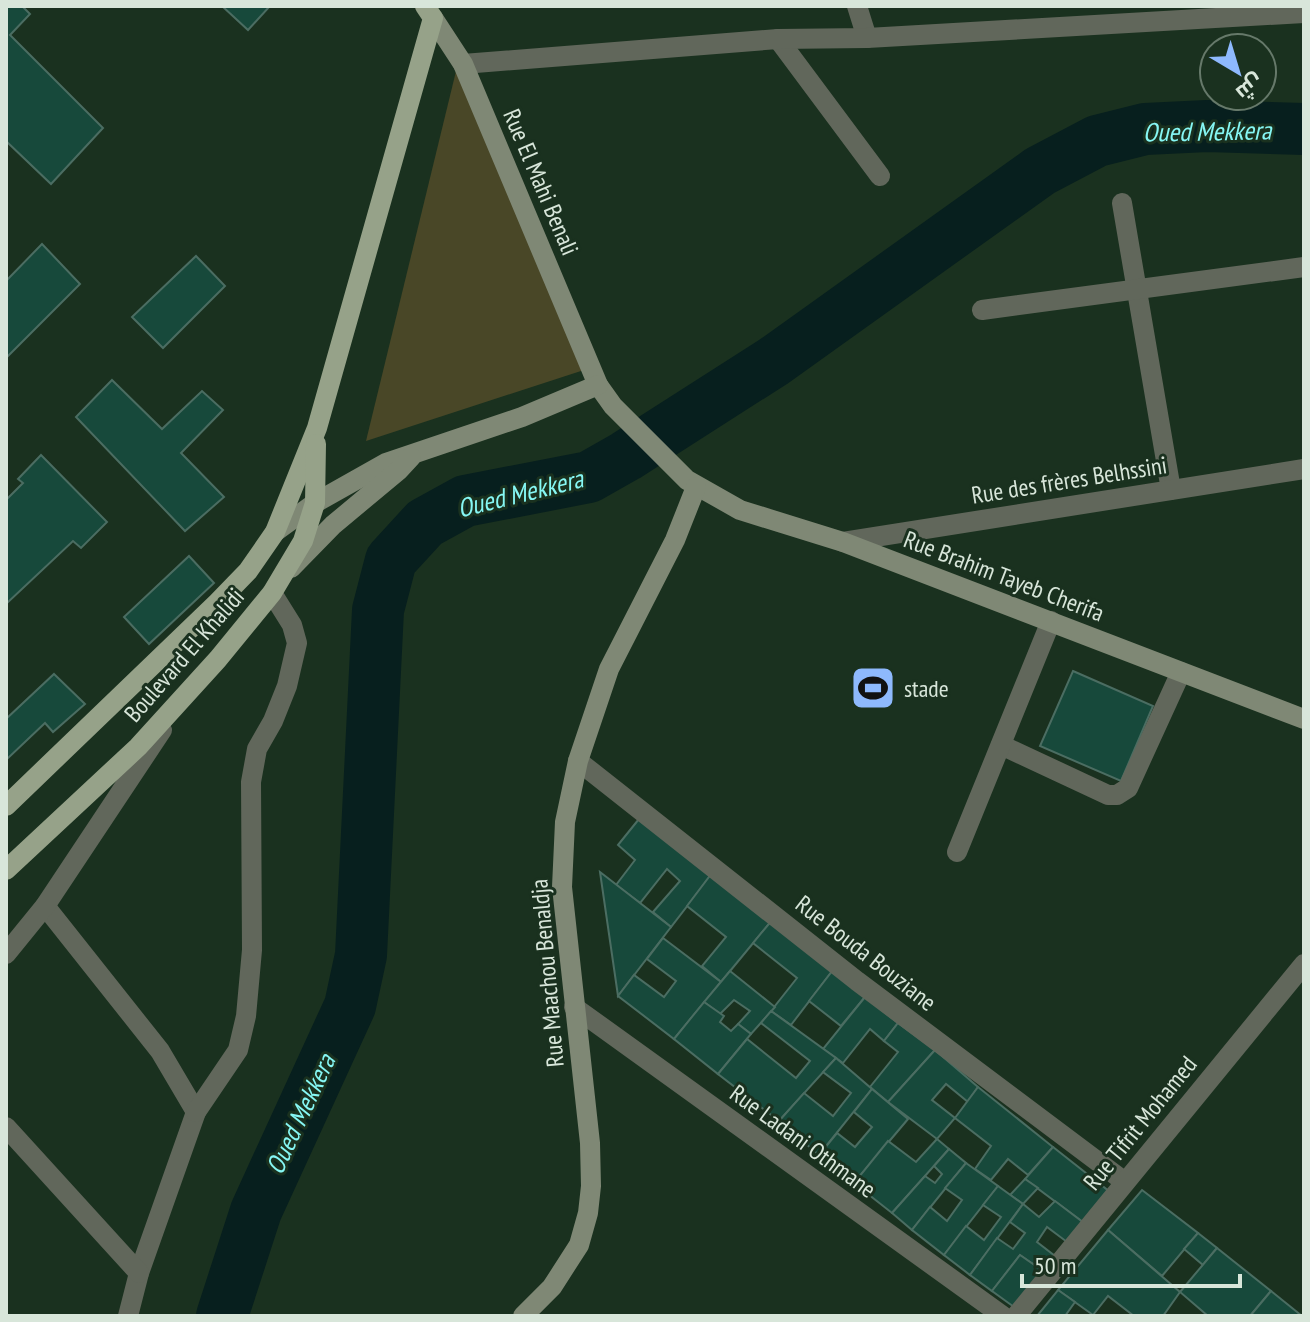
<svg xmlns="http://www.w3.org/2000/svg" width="1310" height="1322" viewBox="0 0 1310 1322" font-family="'PT Sans Narrow',Cairo,sans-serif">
  <rect width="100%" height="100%" fill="#1a311f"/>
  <polygon fill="#494727" points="458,63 584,370 366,441"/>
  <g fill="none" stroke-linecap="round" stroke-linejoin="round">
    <polyline stroke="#071f1e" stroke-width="52" points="222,1316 256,1211 350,1006 361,955 378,610 391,560 425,523 465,501 589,477 626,456 773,362 1040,171 1097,141 1145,129 1207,126 1304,129"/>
  </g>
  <g fill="#17493b" stroke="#4b6d62" stroke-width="2">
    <polygon points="6,6 22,6 30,14 10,35 103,128 51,184 6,141"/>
    <polygon points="222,6 270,6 248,30"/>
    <polygon points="42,244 80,284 6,358 6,281"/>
    <polygon points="196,256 225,286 163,348 132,317"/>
    <polygon points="112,380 162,429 202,391 223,410 181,453 224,497 185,531 76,417"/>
    <polygon points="41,455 107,522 81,548 73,541 6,604 6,500 23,483 18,479"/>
    <polygon points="189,556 214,583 149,644 124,617"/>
    <polygon points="1073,671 1153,706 1121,781 1040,746"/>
    <polygon points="54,674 85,704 53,732 45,723 6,760 6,719"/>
    <polygon points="643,814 715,870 671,927 653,912 680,881 667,869 640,903 616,885 635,860 618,845"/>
    <polygon points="600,872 671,927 618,996"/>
    <polygon points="712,873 773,919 721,982 702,966 726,937 687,906"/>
    <polygon points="773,919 833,970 791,1025 771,1011 797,978 753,943"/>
    <polygon points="663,938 721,982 674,1039 618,996 634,975 664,997 676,981 647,959"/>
    <polygon points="833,970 865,997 841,1026 809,1001"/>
    <polygon points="730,971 775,1007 751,1034 738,1024 750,1011 734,1000 720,1014 704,1002"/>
    <polygon points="865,997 898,1023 884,1041 870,1029 843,1063 823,1049"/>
    <polygon points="704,1002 724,1016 720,1022 731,1031 738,1024 751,1034 718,1074 674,1039"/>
    <polygon points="771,1011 836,1058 779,1121 718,1074 747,1039 796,1078 810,1061 761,1023"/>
    <polygon points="898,1023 935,1050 888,1102 870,1087 898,1052 884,1041"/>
    <polygon points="935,1050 978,1087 968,1102 946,1084 932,1100 955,1118 937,1139 888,1102"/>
    <polygon points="836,1058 872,1089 819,1155 779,1121 804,1093 833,1116 851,1093 823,1072"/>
    <polygon points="978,1087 1053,1147 1028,1175 1008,1159 991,1180 975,1169 991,1146 955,1118"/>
    <polygon points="872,1089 908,1119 854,1183 819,1155 837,1133 855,1147 872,1127 854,1112"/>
    <polygon points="937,1139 949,1149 892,1213 854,1183 888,1141 916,1162"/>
    <polygon points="1053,1147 1110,1192 1084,1223 1025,1179"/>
    <polygon points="949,1149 966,1163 912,1230 892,1213 925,1176 935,1183 942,1174 934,1166"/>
    <polygon points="966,1163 998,1186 944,1255 912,1230 930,1207 947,1221 962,1200 945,1188"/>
    <polygon points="1025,1179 1038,1188 1023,1204 1010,1195"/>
    <polygon points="998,1186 1023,1204 970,1275 944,1255 966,1226 984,1240 1001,1217 983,1205"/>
    <polygon points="1142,1190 1198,1233 1162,1276 1108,1230"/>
    <polygon points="1055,1201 1084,1223 1067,1242 1047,1227 1037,1242 1055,1256 1043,1271 1020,1255 992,1291 970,1275 997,1238 1013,1249 1025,1233 1010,1222 1023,1204 1039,1217"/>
    <polygon points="1108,1230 1180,1292 1163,1316 1134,1316 1108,1296 1093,1315 1058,1290"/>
    <polygon points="1198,1233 1217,1248 1203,1265 1184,1249"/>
    <polygon points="1217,1248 1271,1291 1250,1316 1208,1316 1180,1292"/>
    <polygon points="1020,1255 1043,1271 1014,1307 992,1291"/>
    <polygon points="1058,1290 1075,1302 1065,1316 1037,1316"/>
    <polygon points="1271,1291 1302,1316 1250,1316"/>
  </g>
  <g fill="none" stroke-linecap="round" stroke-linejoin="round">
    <g stroke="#61675b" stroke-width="20">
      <polyline points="857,6 867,38"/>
      <polyline points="778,39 880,176"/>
      <polyline points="463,64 778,39 867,38 1304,13"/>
      <polyline points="1122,203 1171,490"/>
      <polyline points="982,310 1304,267"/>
      <polyline points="843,542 1304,469"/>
      <polyline points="1001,745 1108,795 1117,795 1128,788 1181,672"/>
      <polyline points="578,761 857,981 1125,1182"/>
      <polyline points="957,852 1051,621"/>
      <polyline points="45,906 160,1051 196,1112 139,1273 128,1316"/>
      <polyline points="6,954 45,906 162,730"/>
      <polyline points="574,1007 1003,1316"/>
      <polyline points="196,1112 238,1050 246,1016 252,950 251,782 257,749 273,721 287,686 297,643 292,625 272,593"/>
      <polyline points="6,1127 139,1273"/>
      <polyline points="1016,1316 1304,964"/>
    </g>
    <g stroke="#7f8875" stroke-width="20">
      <polyline points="433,18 463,64 598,385 613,406 687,480 740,510 843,542 1304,719"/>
      <polyline points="275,532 315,503 386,463 522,417 598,385"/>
      <polyline points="291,568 333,525 399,470 411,457"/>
      <polyline points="523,1316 552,1287 579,1245 588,1213 591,1186 590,1143 562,887 565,822 578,761 609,669 675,540 696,487"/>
    </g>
    <g stroke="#96a289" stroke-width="20">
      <polyline points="6,806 217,603 248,571 275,532 317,428 433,18 425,6"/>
      <polyline points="6,870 138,747 218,659 272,593 303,541 315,503 316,444"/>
    </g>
  </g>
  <defs>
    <g id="stadium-square" transform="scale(2.3)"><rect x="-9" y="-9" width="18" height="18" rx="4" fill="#8eb9fd" stroke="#1a311f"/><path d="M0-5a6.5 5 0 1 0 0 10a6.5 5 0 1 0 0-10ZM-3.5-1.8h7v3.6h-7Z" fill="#111"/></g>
  </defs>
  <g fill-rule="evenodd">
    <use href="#stadium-square" x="873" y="688"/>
  </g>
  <g text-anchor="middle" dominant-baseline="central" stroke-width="6" stroke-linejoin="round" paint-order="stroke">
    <g font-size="24" fill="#d8e6da" stroke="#1a311f">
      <text transform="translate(541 182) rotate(67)">Rue El Mahi Benali</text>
      <text transform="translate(1069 480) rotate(-9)">Rue des frères Belhssini</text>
      <text transform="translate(1004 576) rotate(21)">Rue Brahim Tayeb Cherifa</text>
      <text transform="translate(184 655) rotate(-49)">Boulevard El Khalidi</text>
      <text transform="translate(866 953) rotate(38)">Rue Bouda Bouziane</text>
      <text transform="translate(547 973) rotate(-95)">Rue Maachou Benaldja</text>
      <text transform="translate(1140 1123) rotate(-51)">Rue Tifrit Mohamed</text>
      <text transform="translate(803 1141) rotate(36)">Rue Ladani Othmane</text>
    </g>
    <g font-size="24" fill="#d8e6da" stroke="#1a311f" text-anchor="start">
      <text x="904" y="688">stade</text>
    </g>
    <g font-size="26" font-style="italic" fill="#86f7f4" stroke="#1a311f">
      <text transform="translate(1207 131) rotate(-1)">Oued Mekkera</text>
      <text transform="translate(520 493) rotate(-14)">Oued Mekkera</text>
      <text transform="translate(300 1114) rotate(-65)">Oued Mekkera</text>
    </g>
  </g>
  <rect width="1310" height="1322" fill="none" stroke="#d8e6da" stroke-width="16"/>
  <g transform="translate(1238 72) rotate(142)"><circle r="38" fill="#1a311f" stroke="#66796a" stroke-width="2"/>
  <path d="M0-6L14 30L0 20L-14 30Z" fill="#8eb9fd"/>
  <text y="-12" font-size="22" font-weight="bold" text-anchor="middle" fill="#d8e6da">ش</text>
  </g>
  <path d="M1022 1274v12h218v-12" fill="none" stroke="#d8e6da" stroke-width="4"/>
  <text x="1034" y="1274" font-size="24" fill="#d8e6da" stroke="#1a311f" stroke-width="6" paint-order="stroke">50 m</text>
</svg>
